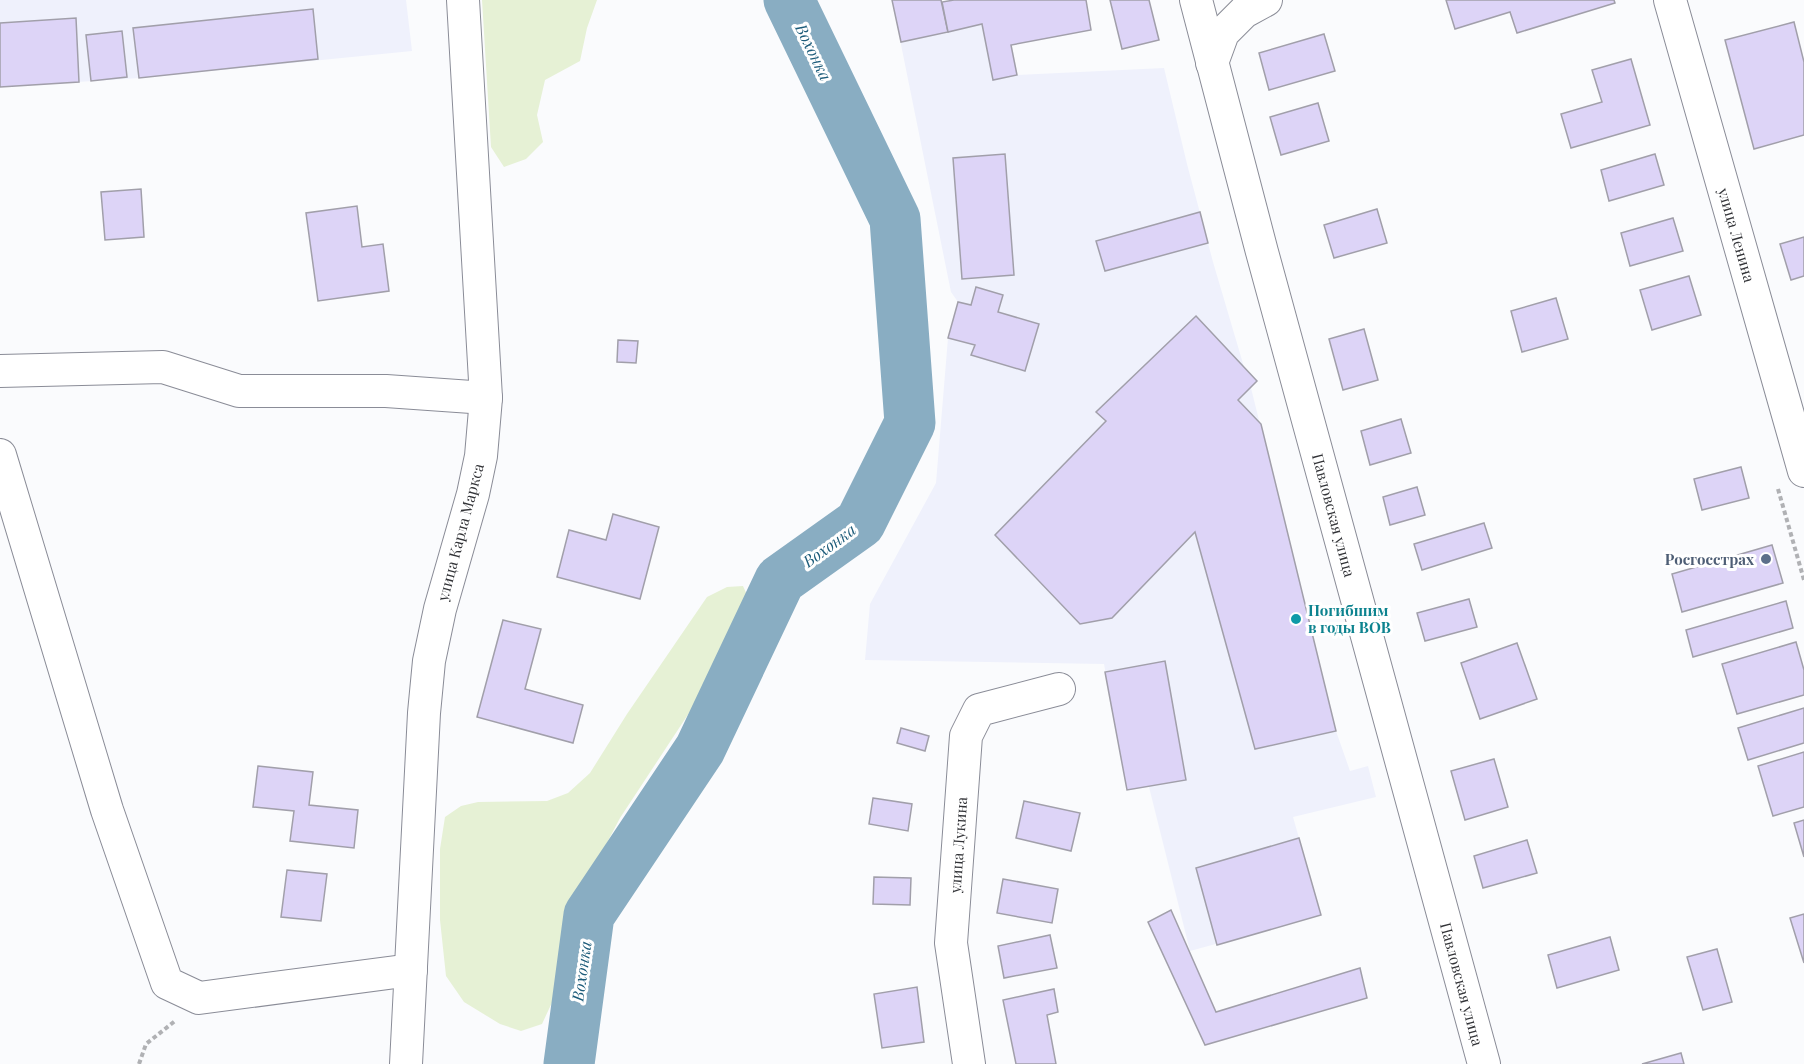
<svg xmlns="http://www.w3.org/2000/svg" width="1804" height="1064" viewBox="0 0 1804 1064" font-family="'Playfair Display',serif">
  <rect width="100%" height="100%" fill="#fafbfd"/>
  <g fill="#eff1fc">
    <polygon points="0,0 406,0 412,51 139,78 0,87"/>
    <polygon points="892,0 941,0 948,31 982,24 993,80 1017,75 1164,68 1187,164 1213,262 1244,367 1257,381 1251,388 1336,731 1350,771 1368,766 1376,797 1293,817 1321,915 1190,951 1149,787 1127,790 1104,664 865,660 870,604 936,483 948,338 958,302 951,292"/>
  </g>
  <g fill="#e6f1d5">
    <polygon points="482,0 597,0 587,28 580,61 545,80 537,115 543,142 526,159 504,167 491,147"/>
    <polygon points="743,586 752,606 710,681 620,818 580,894 562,981 542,1024 521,1031 500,1024 464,1002 446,976 440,920 440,849 445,817 461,806 478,802 547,801 568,793 590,773 627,714 707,597 727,587"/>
  </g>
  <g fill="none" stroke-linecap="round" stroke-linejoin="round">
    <polyline stroke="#89adc2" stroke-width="51" points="569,1064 589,915 700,749 780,580 860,523 910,423 895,219 789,0"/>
  </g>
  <g fill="#ddd4f7" stroke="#a19faa" stroke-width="1.5">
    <polygon points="892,0 941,0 948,32 901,42"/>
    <polygon points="954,0 1086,0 1091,30 1011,45 1017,75 993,80 982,24 948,32 942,2"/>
    <polygon points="1110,0 1149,0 1159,40 1122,49"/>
    <polygon points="1446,0 1614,0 1615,3 1517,33 1510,12 1455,29"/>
    <polygon points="313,9 318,59 139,78 133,28"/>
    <polygon points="76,18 79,82 0,87 0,23"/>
    <polygon points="1794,22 1804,62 1804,135 1754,149 1725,40"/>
    <polygon points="122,31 127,77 91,81 86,35"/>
    <polygon points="1324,34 1335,71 1269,90 1259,53"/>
    <polygon points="1631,59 1650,125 1571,148 1561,114 1602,102 1592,70"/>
    <polygon points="1318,103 1329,141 1281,155 1270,117"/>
    <polygon points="1005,154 1014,275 962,279 953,158"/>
    <polygon points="1655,154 1664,185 1609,201 1601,170"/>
    <polygon points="141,189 144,237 105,240 101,192"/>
    <polygon points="357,206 362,247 383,244 389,291 318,301 306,213"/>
    <polygon points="1377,209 1387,243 1334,258 1324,225"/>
    <polygon points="1200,212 1208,243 1105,271 1096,241"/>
    <polygon points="1673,218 1683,251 1630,266 1621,233"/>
    <polygon points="1804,237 1804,276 1791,280 1780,244"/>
    <polygon points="1689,276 1701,315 1652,330 1640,290"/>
    <polygon points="976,287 1003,295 998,312 1039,324 1025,371 971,355 975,345 948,338 958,302 971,305"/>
    <polygon points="1556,298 1568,339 1522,352 1511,311"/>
    <polygon points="1196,316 1257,381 1238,400 1261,424 1336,731 1255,749 1195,532 1112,618 1080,624 995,535 1106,421 1096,412"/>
    <polygon points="1364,329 1378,380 1343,390 1329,339"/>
    <polygon points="618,340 638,341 636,363 617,362"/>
    <polygon points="1401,419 1411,453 1370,465 1361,431"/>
    <polygon points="1741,467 1749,498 1702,510 1694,479"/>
    <polygon points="1417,487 1425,515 1390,525 1383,497"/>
    <polygon points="613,514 659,527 640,599 557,577 569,530 606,540"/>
    <polygon points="1484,523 1492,548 1422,570 1414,544"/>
    <polygon points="1772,545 1783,583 1682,612 1672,574"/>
    <polygon points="1469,599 1477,627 1425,641 1417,613"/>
    <polygon points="1786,601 1793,628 1693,657 1686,630"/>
    <polygon points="503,620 541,629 525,689 583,705 573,743 477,717"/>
    <polygon points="1796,642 1804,670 1804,695 1737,714 1722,664"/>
    <polygon points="1517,643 1537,699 1480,719 1461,663"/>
    <polygon points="1165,661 1186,780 1127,790 1105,672"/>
    <polygon points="1804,708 1804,743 1748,760 1738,728"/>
    <polygon points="901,728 929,736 925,751 897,743"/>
    <polygon points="1804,752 1804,807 1773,816 1758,766"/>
    <polygon points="1494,759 1508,807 1465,820 1451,771"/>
    <polygon points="258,766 313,772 309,805 358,810 354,848 290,841 294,811 253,807"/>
    <polygon points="873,798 912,804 908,831 869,824"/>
    <polygon points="1024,801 1080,813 1071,851 1016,838"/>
    <polygon points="1804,820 1804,857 1794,823"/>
    <polygon points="1299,838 1321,915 1217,945 1196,868"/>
    <polygon points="1527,840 1537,873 1483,888 1474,856"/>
    <polygon points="287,870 327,874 321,921 281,917"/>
    <polygon points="874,877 911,878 910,905 873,904"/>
    <polygon points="1003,879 1058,889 1052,923 997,913"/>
    <polygon points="1171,910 1216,1012 1360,968 1367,998 1205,1045 1148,922"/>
    <polygon points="1804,914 1804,963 1790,918"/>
    <polygon points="1050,935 1057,968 1004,978 998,946"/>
    <polygon points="1610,937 1619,970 1557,988 1548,955"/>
    <polygon points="1717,949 1732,1002 1703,1010 1687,957"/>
    <polygon points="917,987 924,1042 882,1048 874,994"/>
    <polygon points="1054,989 1058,1012 1047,1015 1056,1064 1016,1064 1003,1000"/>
    <polygon points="1681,1053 1684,1064 1642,1064"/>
  </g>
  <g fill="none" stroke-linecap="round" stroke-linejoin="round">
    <g stroke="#8a8c97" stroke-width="34">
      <g id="minor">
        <polyline points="1196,0 1262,252 1484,1064"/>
        <polyline points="1670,0 1804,471"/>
        <polyline points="1212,63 1223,33 1244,12 1266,0"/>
        <polyline points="0,371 163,367 239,391 386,391 486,398"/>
        <polyline points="0,455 107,810 167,983 199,998 411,970"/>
        <polyline points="406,1064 424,713 429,661 440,609 473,494 481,456 486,398 463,0"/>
        <polyline points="969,1064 951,943 966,736 979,710 1059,689"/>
      </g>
    </g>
    <g stroke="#b0b1b4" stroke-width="4" stroke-dasharray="4.5 3" stroke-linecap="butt">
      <polyline points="1778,489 1804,580"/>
      <polyline points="139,1064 146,1044 175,1021"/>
    </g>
    <use href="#minor" stroke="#fff" stroke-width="32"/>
  </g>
  <circle fill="#5c6f8a" stroke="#fff" stroke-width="2" cx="1766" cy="559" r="6"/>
  <circle fill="#0f9aa8" stroke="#fff" stroke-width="2" cx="1296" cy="619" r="6"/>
  <g text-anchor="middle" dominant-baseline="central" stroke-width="6" stroke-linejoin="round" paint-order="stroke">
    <g font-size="15" fill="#323337" stroke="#fff">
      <text transform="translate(1737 235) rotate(74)">улица Ленина</text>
      <text transform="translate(1334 515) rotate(75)">Павловская улица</text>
      <text transform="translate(460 532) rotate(-75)">улица Карла Маркса</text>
      <text transform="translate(958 845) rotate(-86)">улица Лукина</text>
      <text transform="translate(1462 984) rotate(75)">Павловская улица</text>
    </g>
    <g font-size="15" font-weight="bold" fill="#4e5e75" stroke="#fff" text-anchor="end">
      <text x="1754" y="559">Росгосстрах</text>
    </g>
    <g font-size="15" font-weight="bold" fill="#0d838f" stroke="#fff" text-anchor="start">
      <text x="1308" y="610">Погибшим<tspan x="1308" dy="17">в годы ВОВ</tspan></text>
    </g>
    <g font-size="16" font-style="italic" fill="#1d5c7a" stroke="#fff">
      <text transform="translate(814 52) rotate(64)">Вохонка</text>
      <text transform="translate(829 545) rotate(-36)">Вохонка</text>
      <text transform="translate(581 971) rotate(-82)">Вохонка</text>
    </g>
  </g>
</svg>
